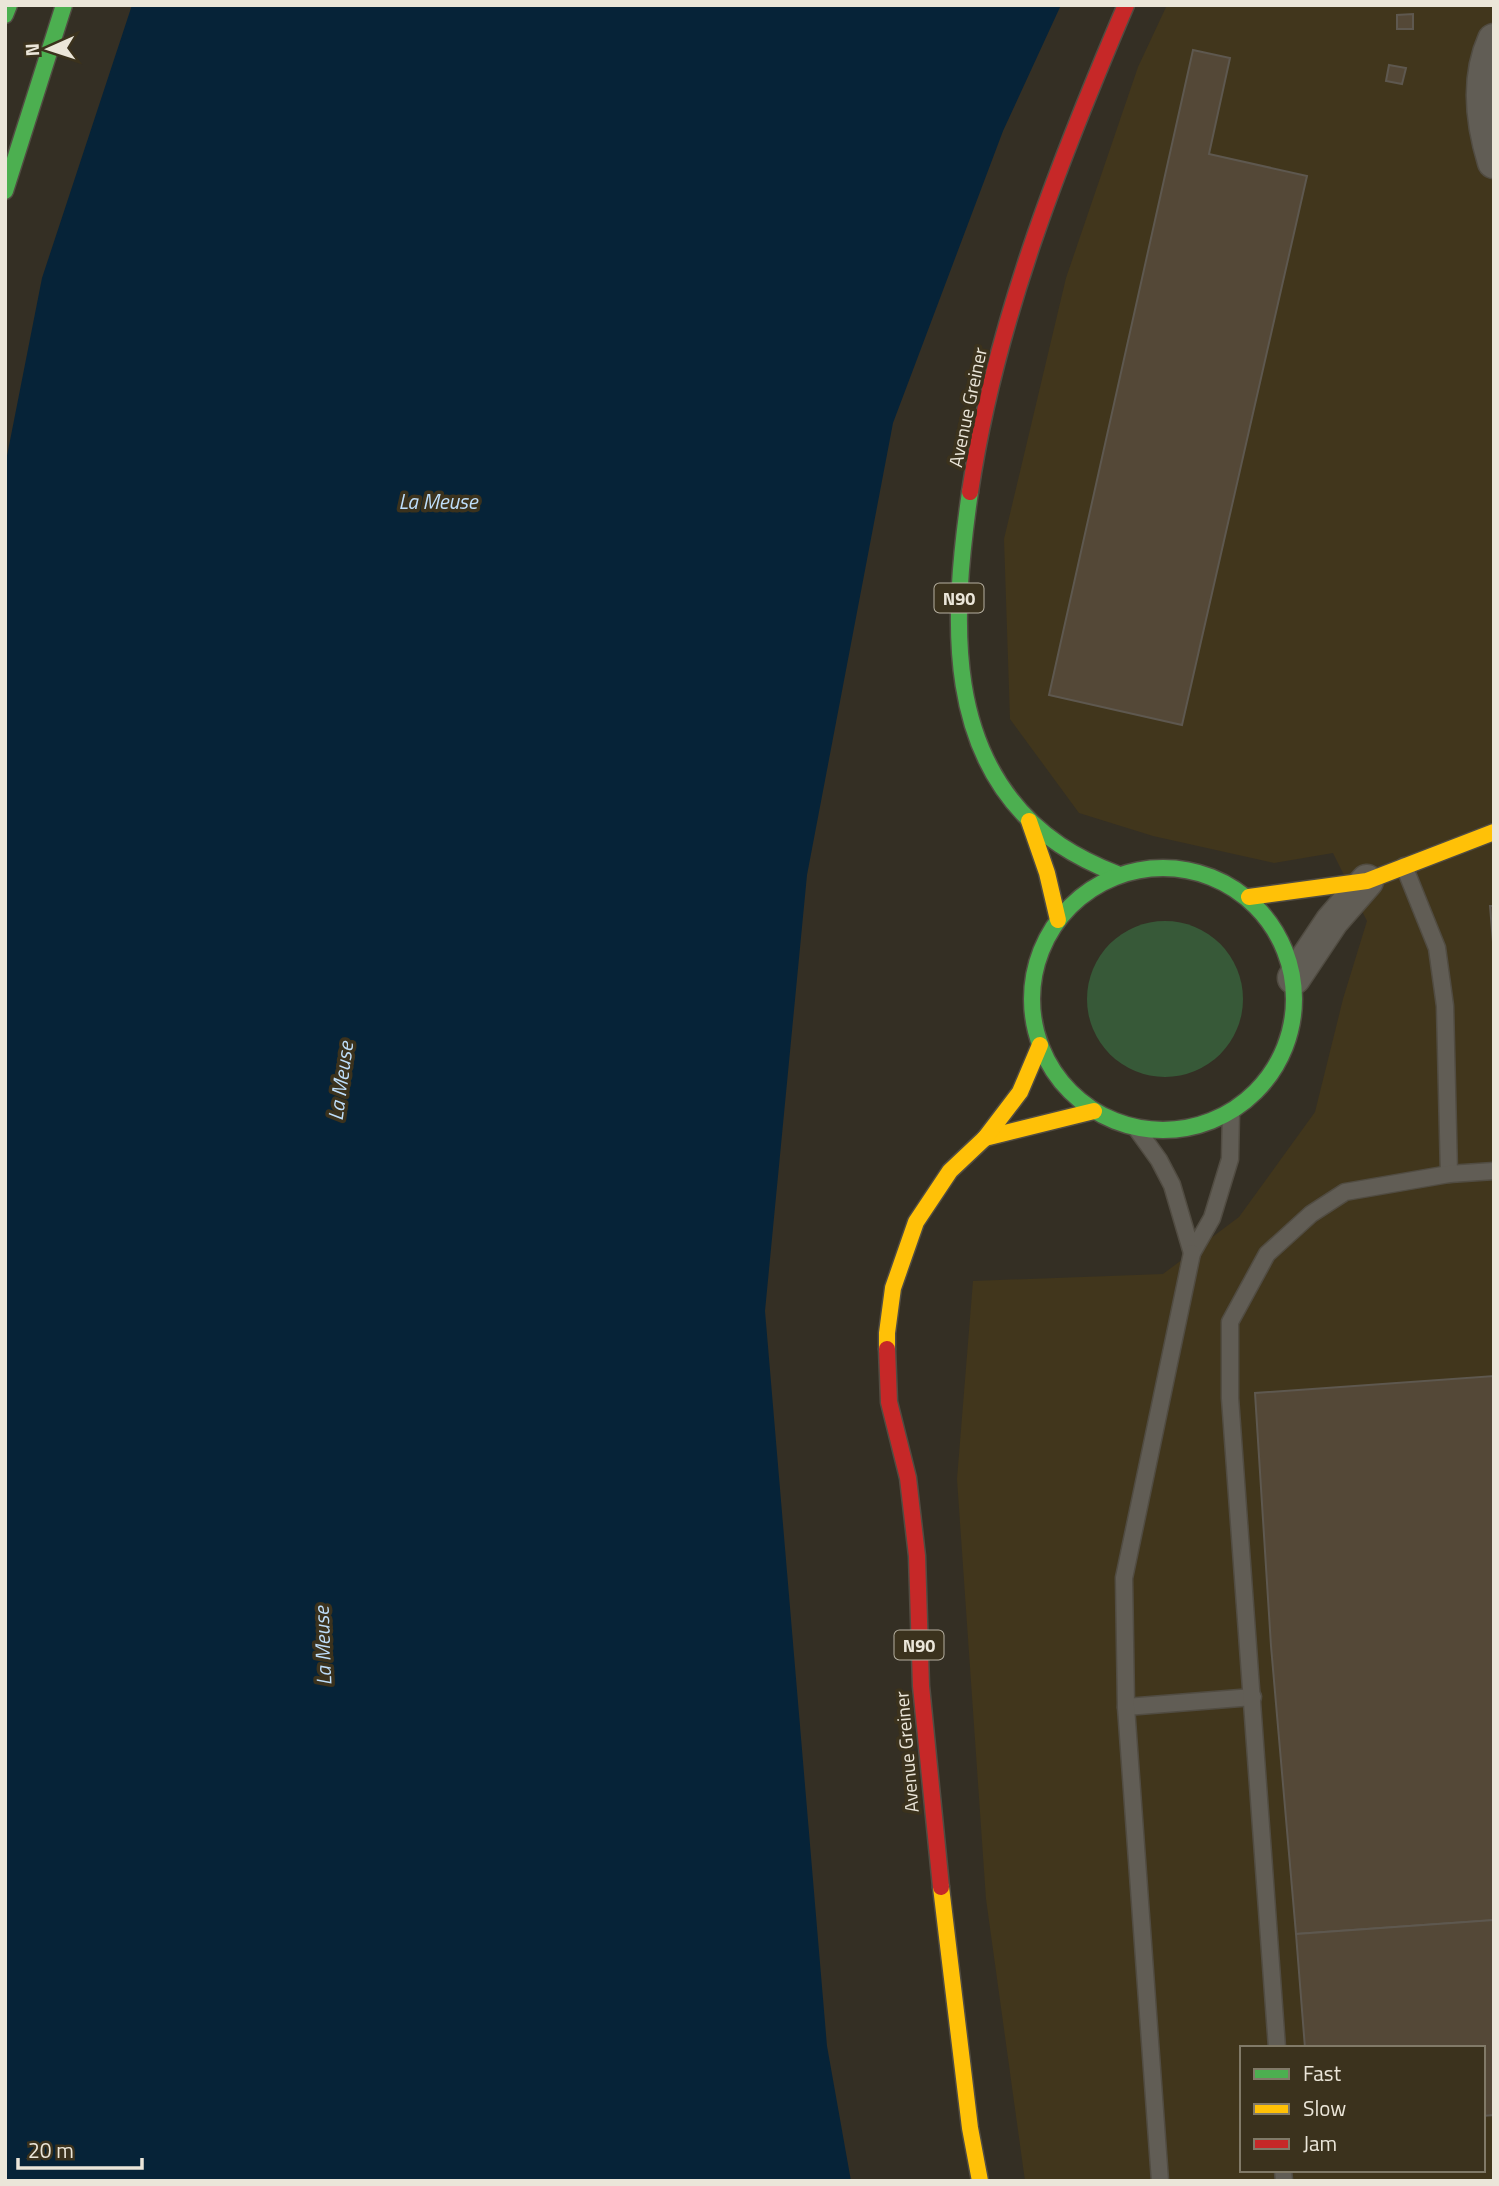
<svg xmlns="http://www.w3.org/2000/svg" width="1499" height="2186" viewBox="0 0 1499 2186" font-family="'Titillium Web',sans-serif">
  <rect width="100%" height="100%" fill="#342f24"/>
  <path fill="#41361c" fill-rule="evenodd" d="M1167 5H1494V2181H1025L986 1899 957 1479 973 1281 1163 1274 1239 1217 1315 1112 1343 999 1367 921 1333 853 1274 863 1153 836 1079 813 1010 719 1004 539 1066 278 1138 67ZM1242 2048H1483V2170H1242Z"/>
  <circle fill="#375938" cx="1165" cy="999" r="78"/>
  <polygon fill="#062338" points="132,5 1061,5 1003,131 893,423 807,875 765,1311 827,2046 851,2181 5,2181 5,466 42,278"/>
  <g fill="#544837" stroke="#5e584f" stroke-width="2">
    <polygon points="1413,14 1413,29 1397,29 1397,15"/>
    <polygon points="1193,50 1230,58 1209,154 1307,176 1182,725 1049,695"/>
    <polygon points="1389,65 1406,68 1402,84 1386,81"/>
    <polygon points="1490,906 1494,906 1494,954"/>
    <polygon points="1494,1376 1494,1920 1296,1934 1271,1646 1255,1393"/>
    <polygon points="1494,1920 1494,2115 1483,2116 1483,2048 1305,2048 1296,1934"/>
  </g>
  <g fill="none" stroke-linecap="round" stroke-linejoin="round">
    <g stroke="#514c42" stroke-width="19">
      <g id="lane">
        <polyline points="1404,866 1437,948 1445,1006 1449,1174"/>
        <polyline points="1136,1128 1159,1160 1172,1185 1192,1253 1212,1218 1230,1159 1231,1112"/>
        <polyline points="1126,1707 1253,1697"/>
        <polyline points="1277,2048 1230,1398 1230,1322 1267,1254 1311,1214 1345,1192 1449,1174 1494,1171"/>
        <polyline points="1283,2170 1284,2181"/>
        <polyline points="1160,2181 1126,1707 1124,1578 1192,1253"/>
      </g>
    </g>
    <g stroke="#514c42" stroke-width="35">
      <g id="street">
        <path d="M1494 40C1477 78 1482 123 1494 162"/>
        <polyline points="1294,978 1332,921 1367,881"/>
      </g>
    </g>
    <g stroke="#514c42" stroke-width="19">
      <g id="fast">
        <polyline points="5,15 9,5"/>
        <polyline points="5,191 64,5"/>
        <path d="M970 492C952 617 941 764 1060 845 1078 857 1097 866 1117 874"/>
        <circle cx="1163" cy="999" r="131"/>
      </g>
    </g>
    <g stroke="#514c42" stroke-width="19">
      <g id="slow">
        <polyline points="1029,821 1047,873 1058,920"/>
        <polyline points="1249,897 1367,881 1494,832"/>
        <polyline points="985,1138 1094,1111"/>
        <polyline points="887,1349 887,1333 893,1288 916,1222 950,1171 985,1138 1020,1092 1040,1045"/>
        <polyline points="941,1887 970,2128 980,2181"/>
      </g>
    </g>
    <g stroke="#514c42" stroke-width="19">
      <g id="jam">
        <path d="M970 492C995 323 1059 162 1126 5"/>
        <polyline points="887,1349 889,1402 908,1478 917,1556 921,1686 941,1887"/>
      </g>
    </g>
    <use href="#lane" stroke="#615d55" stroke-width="16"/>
    <use href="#street" stroke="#615d55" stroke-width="32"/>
    <use href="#fast" stroke="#4caf50" stroke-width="16"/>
    <use href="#slow" stroke="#ffc107" stroke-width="16"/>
    <use href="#jam" stroke="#c62828" stroke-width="16"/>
  </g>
  <g text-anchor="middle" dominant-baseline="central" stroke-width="7" stroke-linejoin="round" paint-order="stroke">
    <g fill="#3b321d" stroke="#b6b0a1" stroke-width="2">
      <rect x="934.5" y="583.5" width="49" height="29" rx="5"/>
      <rect x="894.5" y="1630.5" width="49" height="29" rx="5"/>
    </g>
    <g font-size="18" font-weight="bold" fill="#ebe6d9">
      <text x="959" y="598">N90</text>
      <text x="919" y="1645">N90</text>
    </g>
    <g font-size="19" fill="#ebe6d9" stroke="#3b321d">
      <text transform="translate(967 407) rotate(-78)">Avenue Greiner</text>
      <text transform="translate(906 1752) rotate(-95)">Avenue Greiner</text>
    </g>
    <g font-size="21" font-style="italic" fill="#bedefa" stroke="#3b321d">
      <text x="438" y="501">La Meuse</text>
      <text transform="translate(340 1081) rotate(-82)">La Meuse</text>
      <text transform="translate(322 1646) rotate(-92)">La Meuse</text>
    </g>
  </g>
  <rect width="1499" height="2186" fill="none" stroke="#ebe6d9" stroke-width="14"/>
  <rect x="1240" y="2046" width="245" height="126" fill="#3b321d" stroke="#817a68" stroke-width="2"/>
  <rect x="1254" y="2069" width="35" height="10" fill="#4caf50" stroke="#817a68" stroke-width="2"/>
  <text x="1303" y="2081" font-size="21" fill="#ebe6d9">Fast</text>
  <rect x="1254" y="2104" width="35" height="10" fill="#ffc107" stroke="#817a68" stroke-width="2"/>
  <text x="1303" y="2116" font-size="21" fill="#ebe6d9">Slow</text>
  <rect x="1254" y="2139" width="35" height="10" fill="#c62828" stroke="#817a68" stroke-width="2"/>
  <text x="1303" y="2151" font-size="21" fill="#ebe6d9">Jam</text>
  <g transform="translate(49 49) rotate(267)" stroke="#3b321d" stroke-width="5" paint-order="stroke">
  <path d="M0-5L12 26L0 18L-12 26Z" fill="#ebe6d9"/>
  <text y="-10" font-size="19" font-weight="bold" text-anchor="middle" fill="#ebe6d9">N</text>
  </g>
  <path d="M18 2158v10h124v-10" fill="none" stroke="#ebe6d9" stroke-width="3.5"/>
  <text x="28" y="2158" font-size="21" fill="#ebe6d9" stroke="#3b321d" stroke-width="5" paint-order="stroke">20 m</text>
</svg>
